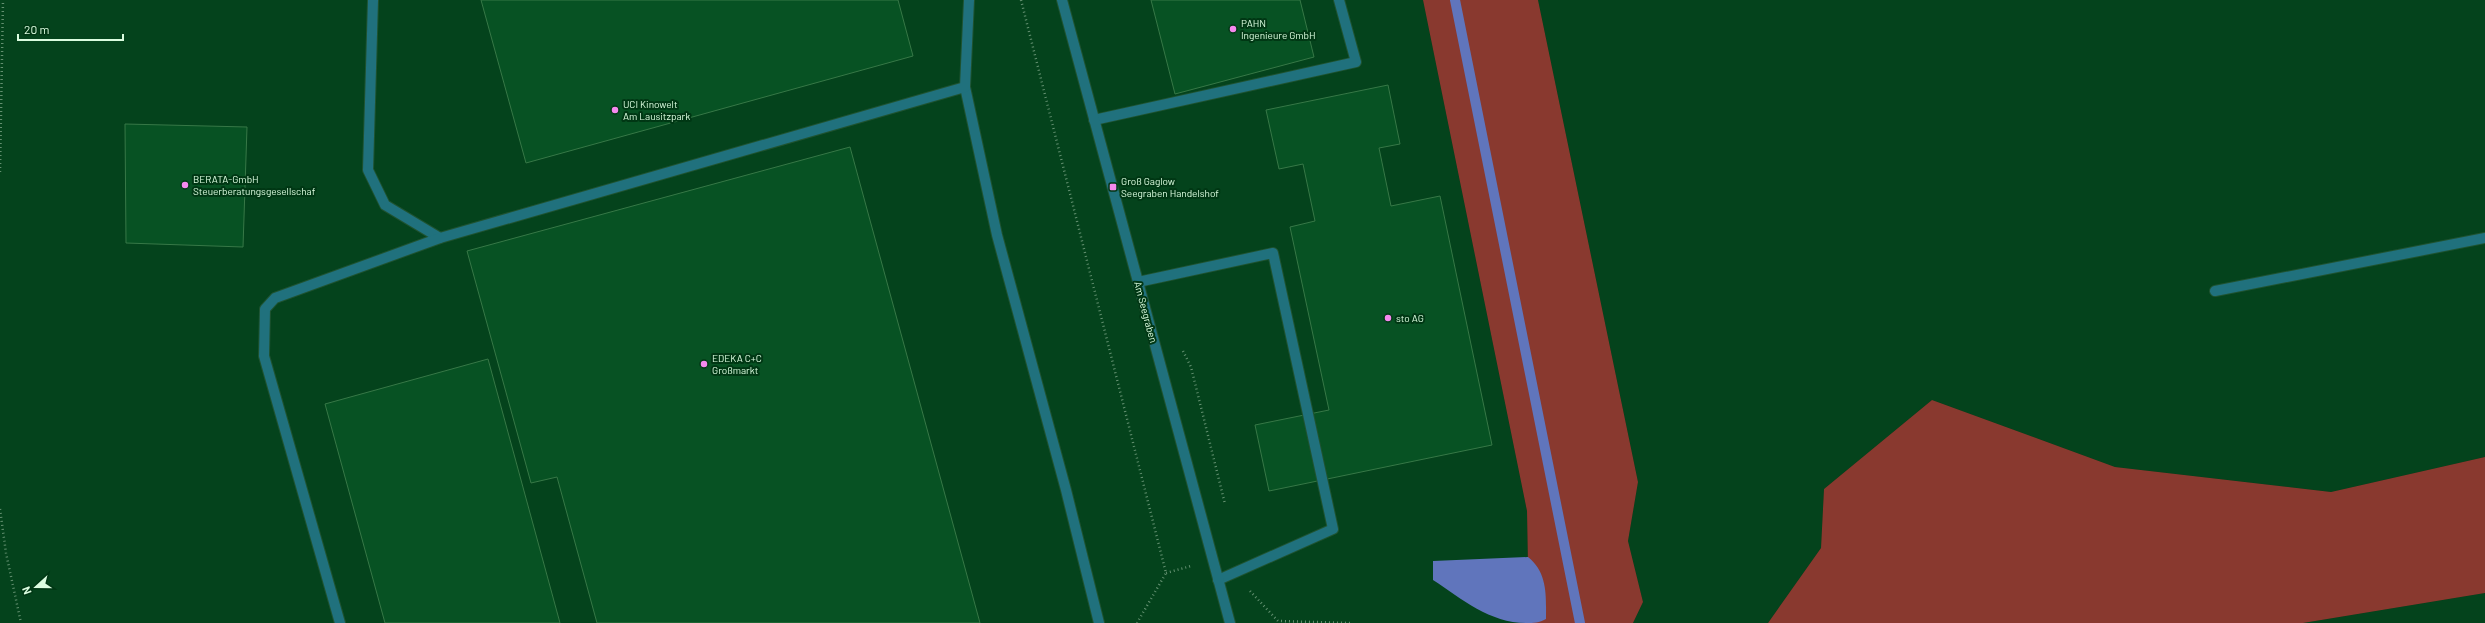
<svg xmlns="http://www.w3.org/2000/svg" width="2485" height="623" viewBox="0 0 2485 623" font-family="Barlow,sans-serif">
  <rect width="100%" height="100%" fill="#003714"/>
  <g fill="#04431c">
    <polygon points="0,0 1423,0 1527,511 1529,623 0,623"/>
    <polygon points="1538,0 2485,0 2485,457 2331,492 2115,467 1932,400 1824,489 1821,548 1768,623 1633,623 1643,602 1628,541 1638,482"/>
    <polygon points="2485,593 2485,623 2303,623"/>
  </g>
  <g fill="#89392f">
    <polygon points="1423,0 1538,0 1638,482 1628,541 1643,602 1633,623 1529,623 1527,511"/>
    <polygon points="1932,400 2115,467 2331,492 2485,457 2485,593 2303,623 1768,623 1821,548 1824,489"/>
  </g>
  <path fill="#6075bc" d="M1528 557C1548 573 1546 596 1546 619 1539 623 1534 623 1526 623 1490 623 1462 599 1433 580V561Z"/>
  <g fill="none" stroke-linecap="round" stroke-linejoin="round">
    <polyline stroke="#6075bc" stroke-width="10" points="1455,0 1580,623"/>
  </g>
  <g fill="#075223" stroke="#377847">
    <polygon points="481,0 898,0 913,56 526,163"/>
    <polygon points="1151,0 1300,0 1314,57 1175,94"/>
    <polygon points="1388,85 1400,144 1379,148 1391,206 1440,196 1492,445 1269,491 1255,425 1329,410 1290,227 1315,221 1303,164 1279,169 1266,110"/>
    <polygon points="125,124 247,127 243,247 126,243"/>
    <polygon points="850,147 980,623 597,623 557,477 531,483 467,251"/>
    <polygon points="488,359 560,623 385,623 325,404"/>
  </g>
  <g fill="none" stroke-linecap="round" stroke-linejoin="round">
    <g stroke="#1f5331" stroke-width="12">
      <g id="lane">
        <polyline points="373,0 368,170 385,205 440,238"/>
        <polyline points="965,87 997,235 1066,490 1099,623"/>
        <polyline points="1094,120 1356,62 1339,0"/>
        <polyline points="1138,282 1273,253 1333,529 1218,580"/>
        <polyline points="2215,291 2485,238"/>
        <polyline points="340,623 264,356 265,309 275,298 440,238 965,87 969,0"/>
      </g>
    </g>
    <g stroke="#1f5331" stroke-width="12">
      <polyline id="street" points="1062,0 1230,623"/>
    </g>
    <g stroke="#639070" stroke-width="2.5" stroke-dasharray="1 3" stroke-linecap="butt">
      <polyline points="1021,0 1166,573 1137,623"/>
      <polyline points="0,172 3,0"/>
      <polyline points="1183,351 1191,367 1225,504"/>
      <polyline points="0,509 6,553 21,623"/>
      <polyline points="1166,573 1191,566"/>
      <polyline points="1250,591 1278,621 1350,623"/>
    </g>
    <use href="#lane" stroke="#20717d" stroke-width="10"/>
    <use href="#street" stroke="#20717d" stroke-width="10"/>
  </g>
  <g fill="#f589ee" stroke="#003714" stroke-width="1.5">
    <circle cx="1233" cy="29" r="4"/>
    <circle cx="615" cy="110" r="4"/>
    <circle cx="185" cy="185" r="4"/>
    <rect x="1109" y="183" width="8" height="8" rx="2"/>
    <circle cx="1388" cy="318" r="4"/>
    <circle cx="704" cy="364" r="4"/>
  </g>
  <g text-anchor="middle" dominant-baseline="central" stroke-width="4" stroke-linejoin="round" paint-order="stroke">
    <g font-size="10" fill="#dbfde0" stroke="#003714" text-anchor="start">
      <text x="1241" y="23">PAHN<tspan x="1241" dy="12">Ingenieure GmbH</tspan></text>
      <text x="623" y="104">UCI Kinowelt<tspan x="623" dy="12">Am Lausitzpark</tspan></text>
      <text x="193" y="179">BERATA-GmbH<tspan x="193" dy="12">Steuerberatungsgesellschaf</tspan></text>
      <text x="1121" y="181">Groß Gaglow<tspan x="1121" dy="12">Seegraben Handelshof</tspan></text>
      <text x="1396" y="318">sto AG</text>
      <text x="712" y="358">EDEKA C+C<tspan x="712" dy="12">Großmarkt</tspan></text>
    </g>
    <g font-size="10" fill="#dbfde0" stroke="#003714">
      <text transform="translate(1146 312) rotate(75)">Am Seegraben</text>
    </g>
  </g>
  <g transform="translate(36 587) rotate(249)" stroke="#003714" stroke-width="3" paint-order="stroke">
  <path d="M0-3L7 15L0 10L-7 15Z" fill="#dbfde0"/>
  <text y="-6" font-size="11" font-weight="bold" text-anchor="middle" fill="#dbfde0">N</text>
  </g>
  <path d="M18 34v6h105v-6" fill="none" stroke="#dbfde0" stroke-width="2"/>
  <text x="24" y="34" font-size="12" fill="#dbfde0" stroke="#003714" stroke-width="3" paint-order="stroke">20 m</text>
</svg>
